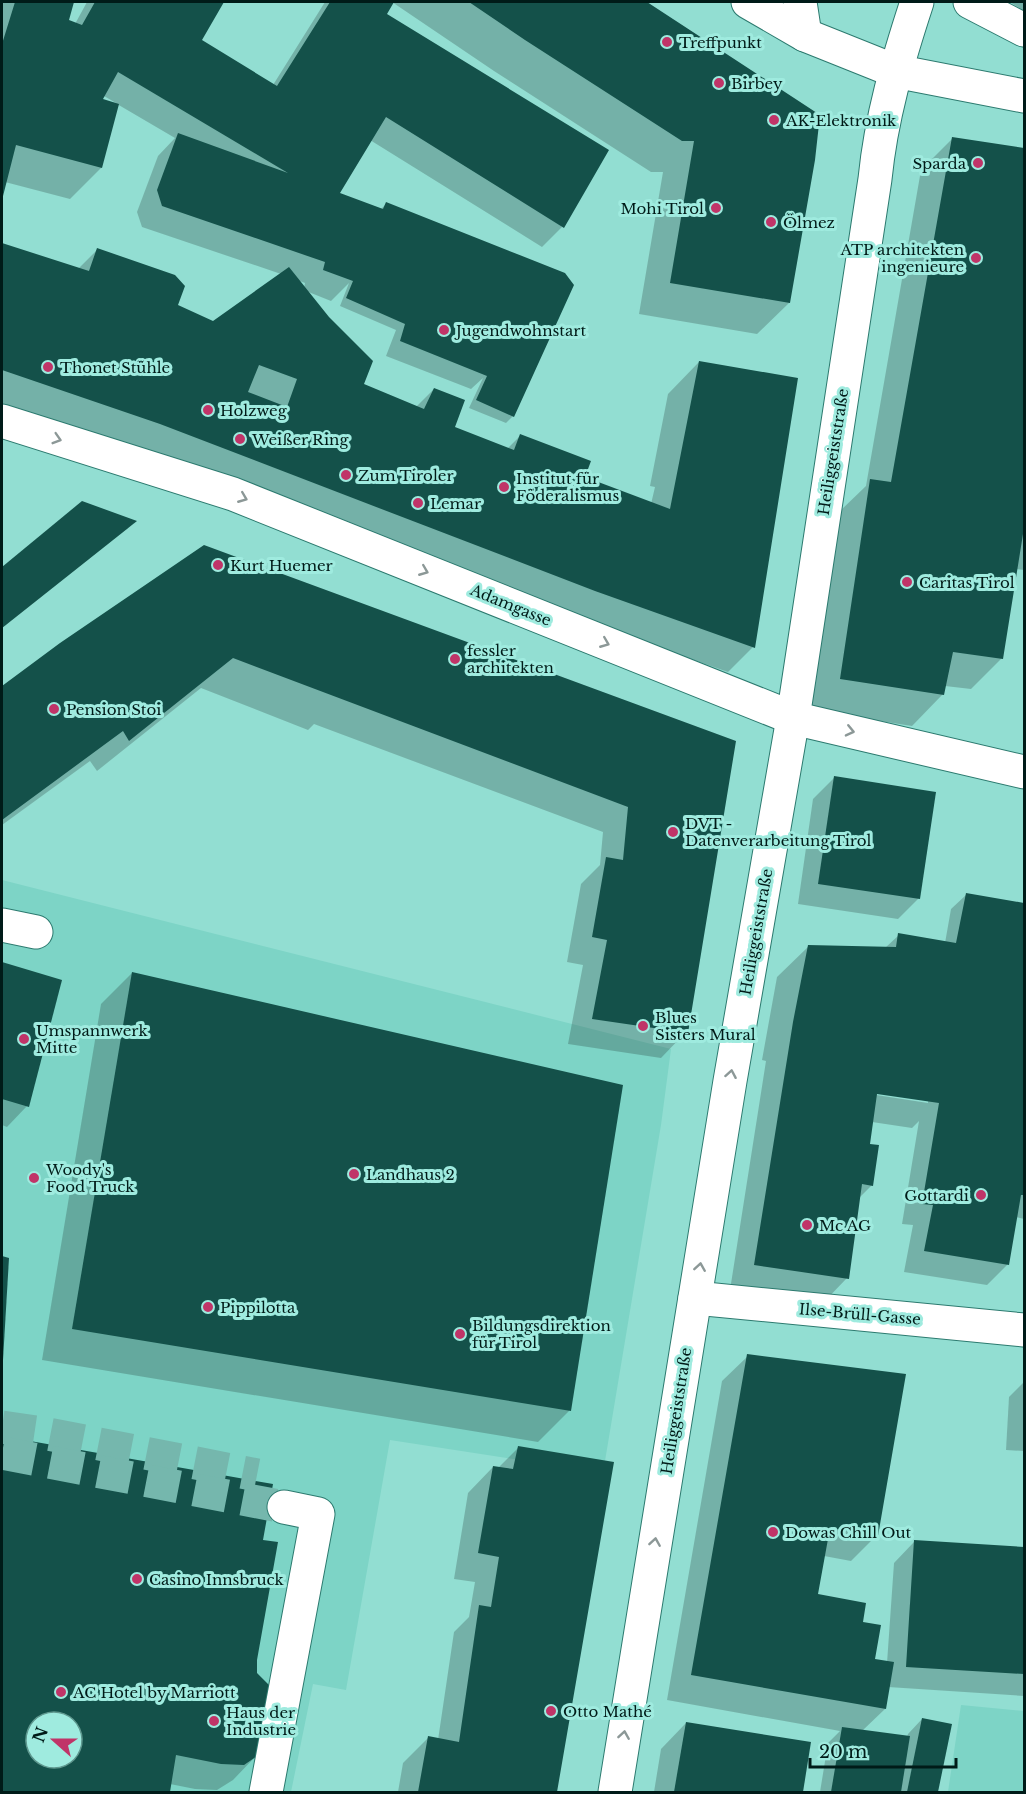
<svg xmlns="http://www.w3.org/2000/svg" width="1026" height="1794" viewBox="0 0 1026 1794" font-family="'Libre Baskerville',serif">
  <rect width="100%" height="100%" fill="#92ded2"/>
  <g fill="#7dd4c6" fill-rule="evenodd">
    <path d="M2 880 671 1049 661 1125 603 1473 390 1440 346 1690 313 1684 291 1792H2ZM36 1722H72V1758H36Z"/>
    <polygon points="961,1705 1024,1711 1024,1792 948,1792"/>
  </g>
  <g fill="#0003" fill-rule="evenodd">
    <path d="M2 2H73L67 21 75 24 87 2H222L200 40 273 85 325 2H645L711 44 789 303 757 334 639 314 663 172H651L494 71 392 2 381 20 562 227 542 247 370 140 337 194 380 210 386 204 513 416 506 423 469 408 483 378 471 389 386 356 396 330 340 306 349 283 331 301 306 291 362 385 416 407 434 389 453 428 507 449 520 436 583 478 651 504 655 487 650 486 668 394 699 362 753 647 728 672 569 616 134 449 2 404V245L78 269 97 250 176 306 213 323 281 274 142 227 137 212 158 156 175 138 117 104 101 168 70 199 5 182 2 196ZM104 96 116 103 100 100ZM297 280 305 283 304 288Z"/>
    <polygon points="1010,2 1024,2 1024,11"/>
    <polygon points="952,139 1024,150 1024,570 1016,569 1002,658 971,689 945,686 943,694 912,726 809,710 839,512 866,486 921,170"/>
    <polygon points="82,503 128,528 2,628 2,569"/>
    <polygon points="204,546 734,742 686,1032 661,1058 568,1044 583,965 567,962 581,884 600,865 603,832 314,724 308,730 201,688 97,771 90,761 2,825 2,688"/>
    <polygon points="834,778 919,898 898,919 798,904 813,799"/>
    <path d="M966 895 1024 905V1219L1016 1217 1007 1265 987 1285 904 1272 913 1225 902 1224 919 1121 912 1128 872 1122 869 1145 872 1185 859 1198 847 1278 822 1304 730 1290 766 1061 762 1060 777 977 809 946 885 948 899 935 945 943 951 909ZM870 1091 928 1100V1103L870 1094Z"/>
    <polygon points="2,963 61,981 27,1106 7,1127 2,1125"/>
    <polygon points="132,973 622,1086 569,1411 538,1442 42,1360 101,1004"/>
    <polygon points="2,1257 7,1259 2,1369"/>
    <polygon points="748,1356 877,1535 851,1561 824,1556 817,1596 862,1623 873,1660 887,1663 894,1563 914,1542 1024,1548 1024,1696 888,1687 885,1709 862,1731 907,1737 908,1734 922,1719 950,1725 936,1792 820,1792 828,1743 840,1731 667,1700 722,1381"/>
    <polygon points="1024,1382 1024,1451 1006,1450 1009,1397"/>
    <path d="M2 1438 271 1485 261 1541 256 1660 258 1754 233 1780 217 1790 195 1789 170 1784 168 1792H2ZM36 1722H72V1758H36Z"/>
    <polygon points="518,1448 612,1463 556,1792 398,1792 403,1763 428,1738 438,1740 454,1632 469,1617 475,1582 454,1579 468,1493 493,1467 498,1468"/>
    <polygon points="686,1723 809,1743 802,1792 654,1792 661,1749"/>
  </g>
  <g fill="#14514a" fill-rule="evenodd">
    <polygon points="15,2 74,2 69,20 82,25 95,2 224,2 202,40 277,86 330,2 394,2 387,14 609,150 564,228 386,117 340,193 383,209 386,202 565,273 574,285 514,417 476,400 487,376 400,341 405,324 346,298 353,281 323,270 325,262 162,206 157,190 178,133 288,173 118,72 103,99 119,104 102,168 16,145 2,200 2,44"/>
    <polygon points="469,2 647,2 820,115 815,160 790,303 670,283 694,141 682,141 525,40"/>
    <polygon points="952,137 1024,148 1024,534 1023,534 1003,659 953,652 944,695 840,679 870,479 891,482"/>
    <path d="M2 243 89 271 97 248 175 275 185 286 178 305 213 321 289 267 329 317 373 361 364 384 424 409 434 388 465 400 455 427 514 450 520 434 591 461 585 477 670 509 699 361 798 378 755 648 595 591 160 424 2 370ZM259 365 297 379 287 407 248 392Z"/>
    <polygon points="82,501 137,521 2,628 2,567"/>
    <polygon points="204,545 736,741 688,1033 592,1019 607,940 592,937 606,857 623,860 628,807 233,658 129,741 123,731 2,820 2,686 60,643"/>
    <polygon points="834,776 936,792 920,899 818,884"/>
    <polygon points="966,893 1024,903 1024,1195 1021,1195 1009,1265 924,1251 933,1205 922,1204 939,1103 877,1094 870,1144 879,1145 873,1186 862,1184 849,1279 754,1265 793,1022 808,945 896,947 898,933 956,943"/>
    <polygon points="2,962 62,980 29,1107 2,1099"/>
    <polygon points="132,972 623,1085 571,1411 72,1329"/>
    <polygon points="2,1256 9,1258 3,1360 2,1360"/>
    <polygon points="747,1354 906,1374 878,1536 830,1528 818,1594 866,1603 863,1622 881,1625 875,1659 894,1662 886,1709 691,1675"/>
    <path d="M2 1436 273 1484 263 1540 278 1542 257 1660V1673L272 1688 260 1754 244 1765 221 1764 176 1755 170 1792H2ZM36 1722H72V1758H36Z"/>
    <polygon points="518,1446 614,1462 557,1792 418,1792 428,1736 459,1742 479,1605 491,1607 499,1557 478,1553 493,1466 513,1469"/>
    <polygon points="914,1540 1024,1547 1024,1674 906,1667"/>
    <polygon points="922,1718 952,1724 938,1792 907,1792"/>
    <polygon points="686,1722 811,1742 803,1792 674,1792"/>
    <polygon points="842,1727 910,1736 901,1792 831,1792"/>
  </g>
  <g fill="none" stroke-linecap="round" stroke-linejoin="round">
    <g stroke="#75b7ad" stroke-width="33" stroke-dasharray="33 16" stroke-linecap="butt">
      <polyline points="2,1427 43,1433 257,1475"/>
      <polyline points="2,1453 284,1507"/>
    </g>
    <g stroke="#2c7a6f" stroke-width="35">
      <g id="minor">
        <polyline points="748,2 805,35 895,71 1024,96"/>
        <polyline points="800,2 805,35"/>
        <polyline points="970,2 1024,30"/>
        <polyline points="2,421 233,494 793,718 1024,772"/>
        <polyline points="2,925 36,932"/>
        <polyline points="695,1298 1024,1330"/>
        <polyline points="266,1792 318,1514 284,1507"/>
        <path d="M615 1792 730 1081 793 718 875 179C881 118 898 60 917 2"/>
      </g>
    </g>
    <use href="#minor" stroke="#fff" stroke-width="33"/>
  </g>
  <defs><path id="oneway-chevron" d="M-2-3.5L2.5 0L-2 3.5" fill="none" stroke-width="1.6" stroke-linecap="round" stroke-linejoin="round" transform="scale(1.5)"/></defs>
  <g stroke="#8c9897">
    <use href="#oneway-chevron" transform="translate(57 439) rotate(17)"/>
    <use href="#oneway-chevron" transform="translate(243 498) rotate(22)"/>
    <use href="#oneway-chevron" transform="translate(424 571) rotate(22)"/>
    <use href="#oneway-chevron" transform="translate(605 643) rotate(22)"/>
    <use href="#oneway-chevron" transform="translate(850 731) rotate(13)"/>
    <use href="#oneway-chevron" transform="translate(731 1074) rotate(-80)"/>
    <use href="#oneway-chevron" transform="translate(700 1267) rotate(-81)"/>
    <use href="#oneway-chevron" transform="translate(655 1542) rotate(-81)"/>
    <use href="#oneway-chevron" transform="translate(624 1735) rotate(-81)"/>
  </g>
  <g fill="#c03468" stroke="#9febdf" stroke-width="2">
    <circle cx="667" cy="42" r="6"/>
    <circle cx="719" cy="83" r="6"/>
    <circle cx="774" cy="120" r="6"/>
    <circle cx="978" cy="163" r="6"/>
    <circle cx="716" cy="208" r="6"/>
    <circle cx="771" cy="222" r="6"/>
    <circle cx="976" cy="258" r="6"/>
    <circle cx="444" cy="330" r="6"/>
    <circle cx="48" cy="367" r="6"/>
    <circle cx="208" cy="410" r="6"/>
    <circle cx="240" cy="439" r="6"/>
    <circle cx="346" cy="475" r="6"/>
    <circle cx="504" cy="487" r="6"/>
    <circle cx="418" cy="503" r="6"/>
    <circle cx="218" cy="565" r="6"/>
    <circle cx="907" cy="582" r="6"/>
    <circle cx="455" cy="659" r="6"/>
    <circle cx="54" cy="709" r="6"/>
    <circle cx="673" cy="832" r="6"/>
    <circle cx="643" cy="1026" r="6"/>
    <circle cx="24" cy="1039" r="6"/>
    <circle cx="354" cy="1174" r="6"/>
    <circle cx="34" cy="1178" r="6"/>
    <circle cx="981" cy="1195" r="6"/>
    <circle cx="807" cy="1225" r="6"/>
    <circle cx="208" cy="1307" r="6"/>
    <circle cx="460" cy="1334" r="6"/>
    <circle cx="773" cy="1532" r="6"/>
    <circle cx="137" cy="1579" r="6"/>
    <circle cx="61" cy="1692" r="6"/>
    <circle cx="551" cy="1711" r="6"/>
    <circle cx="214" cy="1721" r="6"/>
  </g>
  <g text-anchor="middle" dominant-baseline="central" stroke-width="6" stroke-linejoin="round" paint-order="stroke">
    <g font-size="15" fill="#001b18" stroke="#9febdf" text-anchor="start">
      <text x="679" y="42">Treffpunkt</text>
      <text x="731" y="83">Birbey</text>
      <text x="786" y="120">AK-Elektronik</text>
      <text x="966" y="163" text-anchor="end">Sparda</text>
      <text x="704" y="208" text-anchor="end">Mohi Tirol</text>
      <text x="783" y="222">Ölmez</text>
      <text x="964" y="249" text-anchor="end">ATP architekten<tspan x="964" dy="17">ingenieure</tspan></text>
      <text x="456" y="330">Jugendwohnstart</text>
      <text x="60" y="367">Thonet Stühle</text>
      <text x="220" y="410">Holzweg</text>
      <text x="252" y="439">Weißer Ring</text>
      <text x="358" y="475">Zum Tiroler</text>
      <text x="516" y="478">Institut für<tspan x="516" dy="17">Föderalismus</tspan></text>
      <text x="430" y="503">Lemar</text>
      <text x="230" y="565">Kurt Huemer</text>
      <text x="919" y="582">Caritas Tirol</text>
      <text x="467" y="650">fessler<tspan x="467" dy="17">architekten</tspan></text>
      <text x="66" y="709">Pension Stoi</text>
      <text x="685" y="823">DVT -<tspan x="685" dy="17">Datenverarbeitung Tirol</tspan></text>
      <text x="655" y="1017">Blues<tspan x="655" dy="17">Sisters Mural</tspan></text>
      <text x="36" y="1030">Umspannwerk<tspan x="36" dy="17">Mitte</tspan></text>
      <text x="46" y="1169">Woody's<tspan x="46" dy="17">Food Truck</tspan></text>
      <text x="366" y="1174">Landhaus 2</text>
      <text x="969" y="1195" text-anchor="end">Gottardi</text>
      <text x="819" y="1225">Mc AG</text>
      <text x="220" y="1307">Pippilotta</text>
      <text x="472" y="1325">Bildungsdirektion<tspan x="472" dy="17">für Tirol</tspan></text>
      <text x="785" y="1532">Dowas Chill Out</text>
      <text x="149" y="1579">Casino Innsbruck</text>
      <text x="73" y="1692">AC Hotel by Marriott</text>
      <text x="563" y="1711">Otto Mathé</text>
      <text x="226" y="1712">Haus der<tspan x="226" dy="17">Industrie</tspan></text>
    </g>
    <g font-size="15" fill="#001b18" stroke="#9febdf">
      <text transform="translate(833 452) rotate(-81)">Heiliggeiststraße</text>
      <text transform="translate(511 605) rotate(22)">Adamgasse</text>
      <text transform="translate(756 932) rotate(-80)">Heiliggeiststraße</text>
      <text transform="translate(860 1314) rotate(5)">Ilse-Brüll-Gasse</text>
      <text transform="translate(676 1411) rotate(-81)">Heiliggeiststraße</text>
    </g>
  </g>
  <rect width="1026" height="1794" fill="none" stroke="#001b18" stroke-width="6"/>
  <g transform="translate(54 1740) rotate(291)"><circle r="28" fill="#9febdf" stroke="#5f988f" stroke-width="1.5"/>
  <path d="M0-4.5L10 22L0 15L-10 22Z" fill="#c03468"/>
  <text y="-9" font-size="16" font-weight="bold" text-anchor="middle" fill="#001b18">N</text>
  </g>
  <path d="M810 1758v9h146v-9" fill="none" stroke="#001b18" stroke-width="3"/>
  <text x="819" y="1758" font-size="18" fill="#001b18" stroke="#9febdf" stroke-width="4.5" paint-order="stroke">20 m</text>
</svg>
